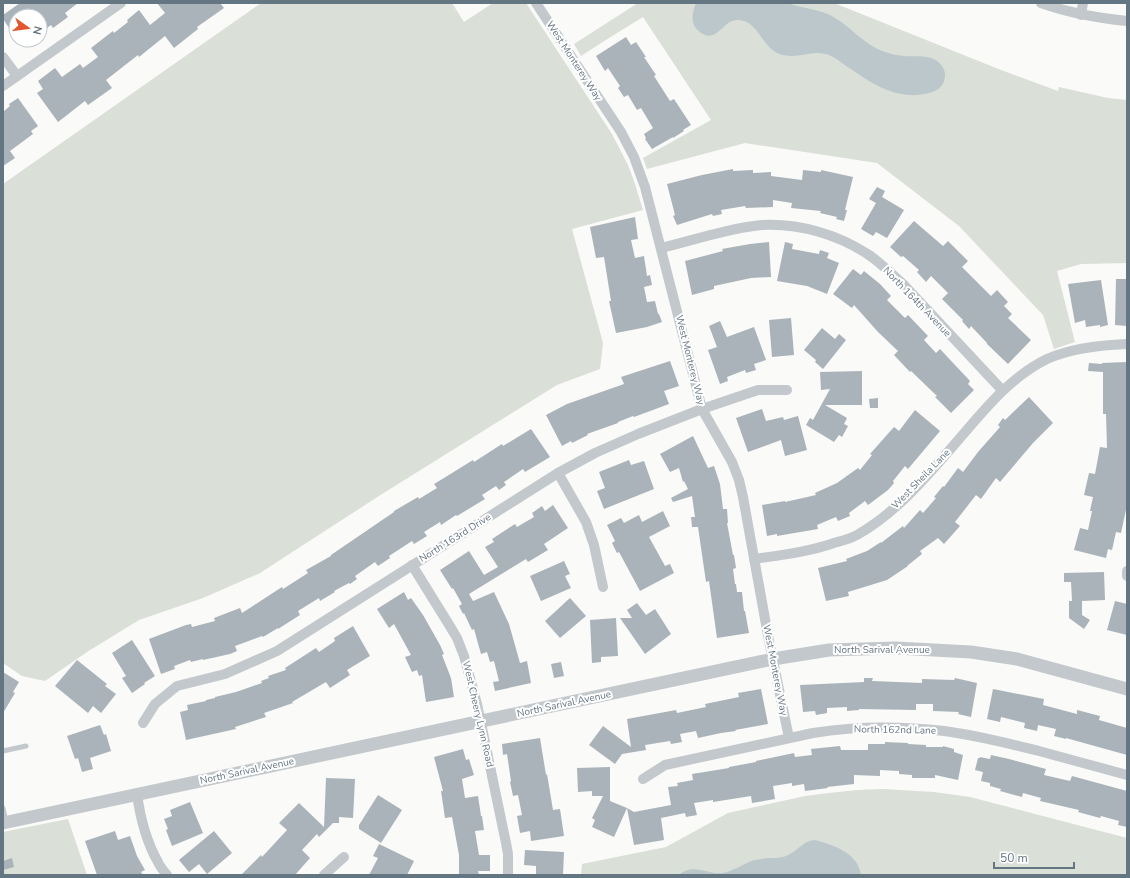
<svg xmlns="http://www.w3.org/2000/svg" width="1130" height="878" viewBox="0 0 1130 878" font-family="'Nunito Sans',sans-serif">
  <rect width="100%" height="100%" fill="#fafaf8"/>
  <g fill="#dadfd7">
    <polygon points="261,3 452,3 464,22 493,3 526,3 612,134 628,165 635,184 643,210 572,229 603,343 600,369 557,385 382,494 260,573 203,598 139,620 87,652 45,681 22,676 3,663 3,184"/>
    <polygon points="638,3 834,3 1001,70 1058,91 1059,87 1108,98 1127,100 1127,263 1081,264 1057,271 1075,342 1054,349 1043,315 959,226 877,163 745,143 647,169 643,158 711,120 643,17 609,38 581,56 574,44"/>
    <polygon points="883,789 934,792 970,797 1127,838 1127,875 581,875 582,864 666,847 728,813 805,796 829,793 857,790"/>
    <polygon points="68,819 87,875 3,875 3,832"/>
  </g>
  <g fill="#bbc7cb">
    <path d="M696 3C717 3 738 3 759 3 768 3 778 2 787 3 791 4 796 6 801 7 811 9 821 11 830 15 850 25 863 45 885 52 890 54 897 55 903 56 916 57 933 53 942 66 945 71 946 75 944 81 942 88 936 91 929 93 900 101 873 85 851 69 844 65 838 59 831 56 813 47 797 62 777 53 761 45 758 20 737 20 723 20 718 42 703 34 690 27 691 15 696 3Z"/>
    <path d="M815 840C834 845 858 853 861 875H679C693 862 708 875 723 873 734 871 744 863 755 860 760 859 765 858 770 858 775 858 781 858 786 856 797 852 802 841 815 840Z"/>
  </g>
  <g fill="#aab3b9">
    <polygon points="20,3 78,3 65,13 68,17 53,28 51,25 40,33 40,16 16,16 16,38 3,19 3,15"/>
    <polygon points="157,3 220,3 224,8 197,27 198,29 174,48 165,36 139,57 138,55 106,80 112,88 88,105 85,101 58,122 37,93 43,89 38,81 55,68 62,77 80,64 83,68 98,57 91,48 113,31 114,33 128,22 127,20 139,10 150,25 165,13"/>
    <polygon points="626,37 631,45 636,42 646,57 644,57 656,75 654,76 670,101 674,99 691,125 683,130 684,131 673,138 673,137 652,149 645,139 646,138 644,134 653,128 641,108 637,110 628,95 624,97 618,88 620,86 608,68 605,71 596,56"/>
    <polygon points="18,98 38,126 31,131 33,134 10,151 15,158 3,166 3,112 10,106 9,104"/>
    <polygon points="733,169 733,171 753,170 753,173 771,172 771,176 802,180 803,170 821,172 821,170 853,177 845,210 847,210 844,221 836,219 837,217 820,213 821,211 791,208 792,203 773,200 773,207 746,208 745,206 721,210 722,214 713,216 712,214 677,225 673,216 675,215 667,184 702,175"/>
    <polygon points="877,187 885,191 882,197 904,210 887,238 876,232 873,236 861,229 876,203 869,199"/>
    <polygon points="635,217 638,239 631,240 635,258 644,256 647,276 650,275 652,285 644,287 647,302 655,301 658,314 659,314 662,322 647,327 616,333 609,301 611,301 604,257 596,258 590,227"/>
    <polygon points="914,221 943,246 948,241 968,261 962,267 991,296 997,290 1008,302 1004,306 1012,314 1008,318 1031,340 1008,364 987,344 987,343 971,326 969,329 962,321 963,320 942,299 948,293 931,276 926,282 917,272 919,270 903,256 901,257 890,247"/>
    <polygon points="769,242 771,277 751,278 714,286 714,289 692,295 685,261 723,251 722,249 750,244"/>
    <polygon points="785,242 793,244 792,249 819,254 820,250 829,253 827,258 839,263 827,294 807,286 777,281"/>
    <polygon points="853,269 861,275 864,271 880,284 891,296 887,300 905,318 908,315 928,336 924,340 936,353 940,349 970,381 968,384 974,390 951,413 935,397 937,396 911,371 910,372 894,355 898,351 878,332 854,305 852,308 833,294"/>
    <polygon points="1116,279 1127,279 1127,326 1115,325"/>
    <polygon points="1101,280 1108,325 1100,327 1100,325 1086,327 1085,320 1075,323 1068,284"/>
    <polygon points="791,318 794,355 772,357 769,320"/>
    <polygon points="720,321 727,337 754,327 766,360 754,364 756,370 746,373 745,370 727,377 728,381 720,384 708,350 717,347 709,326"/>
    <polygon points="822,328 835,339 839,334 846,340 823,369 815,362 816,360 804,350"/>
    <polygon points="670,361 679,386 664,391 669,404 634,417 633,416 618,422 618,423 587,434 588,435 572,443 571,441 562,446 546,415 567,404 624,384 621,377"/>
    <polygon points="1127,362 1127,505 1121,533 1116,532 1112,550 1108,549 1106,558 1074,550 1080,528 1088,530 1092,511 1090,511 1093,497 1084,495 1089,473 1095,474 1100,447 1107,448 1106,414 1103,414 1103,372 1088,371 1089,363 1102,364 1102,363"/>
    <polygon points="862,371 862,405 825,405 847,418 844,424 848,426 842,437 839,435 834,442 806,425 810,418 813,420 830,389 821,390 820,372"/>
    <polygon points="1029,397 1053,423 1033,443 1000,482 996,478 981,499 976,495 955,522 960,526 944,544 938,538 920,551 922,554 907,566 908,566 887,580 848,592 849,596 826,601 818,568 847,561 846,559 867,551 881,542 881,543 903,526 904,528 920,510 923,513 936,498 934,497 943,486 944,487 958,468 963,472 978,452 1000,427 998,425 1003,418 1005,420"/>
    <polygon points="878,398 878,408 870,408 869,399"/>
    <polygon points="762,409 766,421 783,417 784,420 798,416 807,450 785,456 781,440 748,452 736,418"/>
    <polygon points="915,410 940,431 908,469 905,466 893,481 894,483 888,490 868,505 865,501 849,513 850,516 838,521 836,517 817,525 818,529 777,536 777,534 767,536 762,505 785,501 785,502 816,495 815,493 837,483 858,468 860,470 872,455 870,454 894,427 899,431"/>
    <polygon points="531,429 550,457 525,472 523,469 504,482 506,485 499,490 496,486 482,495 485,499 457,516 456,515 441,525 440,522 424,532 427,536 414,544 412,541 389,556 390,558 378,566 375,562 355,576 357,579 350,584 349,583 334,591 335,592 320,601 319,598 298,611 300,615 278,629 278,628 263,637 262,636 235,646 237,651 230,654 203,660 203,659 191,662 190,660 174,666 175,669 161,674 149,639 186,625 191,624 192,627 215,621 214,618 240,608 242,613 282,587 283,589 308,573 306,570 331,556 331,555 394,512 394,511 418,497 419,499 437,488 434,484 444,478 473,460 474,462 502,444 503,446"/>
    <polygon points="693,436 708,468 714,466 720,484 723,509 727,509 728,523 727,523 733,555 734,555 736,568 733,569 735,584 736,584 737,592 742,592 744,611 745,611 749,633 717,638 709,581 706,582 698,527 692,527 691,517 695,517 692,496 673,502 671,498 688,489 684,481 683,482 679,468 670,472 660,454"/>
    <polygon points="629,460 631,465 644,461 654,489 604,509 597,491 605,488 599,472"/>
    <polygon points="553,505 568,528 544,544 548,550 528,562 526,559 469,594 473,601 494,592 509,624 520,663 527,661 531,683 495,691 493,682 499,681 494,661 490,662 487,652 481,654 474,629 472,630 464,613 463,614 459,606 462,604 453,588 452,589 440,570 469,551 484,575 498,567 485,547 494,542 492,539 515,524 517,527 534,517 532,513 542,506 545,511"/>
    <polygon points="663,511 670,526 649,537 665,566 670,564 674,573 640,591 619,552 617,553 612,543 615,541 607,525 621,518 624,523 639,515 642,522"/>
    <polygon points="564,561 570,574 565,576 571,588 541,601 530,576"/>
    <polygon points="1104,572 1105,600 1082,601 1082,615 1090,620 1084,629 1069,618 1069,601 1072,601 1071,582 1064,582 1064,573"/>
    <polygon points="404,592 408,600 411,598 423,615 440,645 444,654 442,655 451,678 454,697 426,702 422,675 419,676 417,670 412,672 405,657 411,655 394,624 389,628 377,609"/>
    <polygon points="570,598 586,616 560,638 545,621"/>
    <polygon points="1115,601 1127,604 1127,635 1107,630"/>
    <polygon points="637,603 646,615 655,609 671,634 645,654 620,618 632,618 627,610"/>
    <polygon points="616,618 618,656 601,657 601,662 592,663 590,620"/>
    <polygon points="353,626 370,656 347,670 350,675 330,688 326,682 292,702 293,703 264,713 266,717 235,727 236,729 186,740 180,712 188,710 187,705 206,701 206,700 215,698 215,697 236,692 262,683 261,681 269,678 268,676 286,670 285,668 316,648 319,652 335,641 334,638"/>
    <polygon points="132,640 155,676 144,683 145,684 132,693 122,678 126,676 112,653"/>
    <polygon points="77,660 107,684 105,686 116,694 101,713 93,706 88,713 55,686"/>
    <polygon points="561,662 564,676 554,678 551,664"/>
    <polygon points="3,672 19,682 13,692 15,693 3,713"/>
    <polygon points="864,678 873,678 872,681 922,683 922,679 954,680 955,678 977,683 971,717 958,714 959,712 933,711 933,704 916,704 916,710 859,709 859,710 847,711 847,707 827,708 827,713 816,715 815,711 803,712 800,685 864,682"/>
    <polygon points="761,689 768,724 735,730 736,731 721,733 698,738 696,731 680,734 682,742 671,744 670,741 645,745 646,750 622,754 615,764 589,745 603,726 631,747 627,719 676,710 677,713 706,707 705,704 739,697 738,693"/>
    <polygon points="993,689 1044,699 1043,705 1077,714 1077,710 1100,716 1099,720 1127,728 1127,755 1066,738 1066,739 1054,736 1056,729 1038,725 1037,731 1024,728 1025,723 1001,717 1000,722 987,719"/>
    <polygon points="100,725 104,735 106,734 111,751 90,758 93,769 82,772 78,758 75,759 67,736"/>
    <polygon points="540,738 546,775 547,774 553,810 560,809 564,836 531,841 530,831 520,833 517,816 522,815 518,795 513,796 510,782 511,781 507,754 503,755 502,744"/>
    <polygon points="885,742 908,743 908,744 926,745 926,747 943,747 943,746 954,749 954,752 963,755 958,780 935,775 935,778 912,778 912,775 899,774 899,771 880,770 880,776 854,775 854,784 827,787 828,788 805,791 804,784 792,786 792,783 773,786 775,799 752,803 751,796 713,802 713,800 694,803 697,815 686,817 685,813 661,818 664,840 634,845 627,808 634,812 671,805 668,787 678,786 677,783 693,780 692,774 729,768 729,767 756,762 756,761 794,753 795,757 812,755 811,749 840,746 841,750 868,750 868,744 885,744"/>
    <polygon points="463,749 466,760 469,759 474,775 462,779 465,798 478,796 481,816 482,816 484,830 475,831 479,855 490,855 490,871 478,871 479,875 459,875 459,855 452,817 445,818 441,791 443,791 434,757"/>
    <polygon points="991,755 1009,759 1046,769 1044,775 1070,781 1072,776 1127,791 1127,827 1118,825 1119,821 1101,816 1100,818 1078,812 1079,810 1040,801 1041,798 1023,793 1022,797 1000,791 1001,789 990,786 990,783 981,781 983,772 975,770 978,758 980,758 980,757 990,759"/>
    <polygon points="610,767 610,801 627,808 614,837 592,827 595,820 592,818 603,796 592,796 592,791 578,792 577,768"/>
    <polygon points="326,778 355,779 353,818 339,817 339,823 333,823 319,837 317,834 302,850 310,858 295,875 241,875 261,855 262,857 287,830 279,823 299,803 324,827"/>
    <polygon points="378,795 402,810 381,843 359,829 359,825"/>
    <polygon points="190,802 203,833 172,846 166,830 168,829 164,819 172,816 170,810"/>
    <polygon points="115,831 118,840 130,836 137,856 145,870 141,872 143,875 97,875 85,841"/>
    <polygon points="214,831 232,853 207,874 199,864 189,872 179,860"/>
    <polygon points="379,844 414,861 407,875 369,875 378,858 373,856"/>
    <polygon points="525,850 564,852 563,875 536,875 536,866 524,865"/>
    <polygon points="12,858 14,867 3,870 3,861"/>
  </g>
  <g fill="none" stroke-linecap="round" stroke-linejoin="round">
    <g stroke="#c3c8cc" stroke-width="5">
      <polyline points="3,751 26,746"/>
      <polyline points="3,808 6,822"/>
    </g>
    <g stroke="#c3c8cc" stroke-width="10">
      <polyline points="536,3 621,132 634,157 645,187 702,409 732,462 739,480 743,497 769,641 789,738"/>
      <path d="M1041 3C1069 13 1097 18 1127 21"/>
      <polyline points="1081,15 1083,3"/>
      <polyline points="3,57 17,76"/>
      <polyline points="3,86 121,3"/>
      <path d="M661 248C694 240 729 228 762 225 800 223 839 235 869 255 881 263 891 274 902 283L1002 390"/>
      <polyline points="558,473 586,522 594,545 603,587"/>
      <path d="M754 559C781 555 808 552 834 543 841 541 850 539 857 535 901 510 933 469 966 431 989 404 1014 375 1047 359 1072 348 1100 345 1127 344"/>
      <polyline points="412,565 448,623 457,638 464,656 477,704 506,843 508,854 508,875"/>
      <polyline points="1127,571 1127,576"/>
      <polyline points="143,723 155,704 177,686 225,674 277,651 558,473 595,453 638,434 702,409 758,390 787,390"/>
      <path d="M643 779 665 765 813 733C856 726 900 726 944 731 976 735 1007 743 1039 751 1068 759 1098 767 1127 775"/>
      <path d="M137 794C140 816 147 843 158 862 160 867 164 871 167 875"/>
      <polyline points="324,875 344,857"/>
    </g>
    <polyline stroke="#c3c8cc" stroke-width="13" points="3,823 773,659 829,650 896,648 971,652 1017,659 1127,689"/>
  </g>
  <g text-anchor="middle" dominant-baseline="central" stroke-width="4" stroke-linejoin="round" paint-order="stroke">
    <g font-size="10" fill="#657683" stroke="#fff">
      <text transform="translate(574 61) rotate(57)">West Monterey Way</text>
      <text transform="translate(917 302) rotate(46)">North 164th Avenue</text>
      <text transform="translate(690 360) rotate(76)">West Monterey Way</text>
      <text transform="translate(921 479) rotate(-46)">West Sheila Lane</text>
      <text transform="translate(455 538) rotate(-32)">North 163rd Drive</text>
      <text x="882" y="650">North Sarival Avenue</text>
      <text transform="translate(775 670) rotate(79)">West Monterey Way</text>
      <text transform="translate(564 704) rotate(-12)">North Sarival Avenue</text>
      <text transform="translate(478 714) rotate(77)">West Cheery Lynn Road</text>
      <text transform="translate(895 730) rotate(1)">North 162nd Lane</text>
      <text transform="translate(247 771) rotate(-12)">North Sarival Avenue</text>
    </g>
  </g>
  <rect width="1130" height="878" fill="none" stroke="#657683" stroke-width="8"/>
  <g transform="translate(28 28) rotate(104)"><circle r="19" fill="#ffffff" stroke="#c1c8cd"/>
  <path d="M0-3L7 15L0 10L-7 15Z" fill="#e4572e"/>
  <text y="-6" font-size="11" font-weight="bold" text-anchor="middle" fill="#657683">N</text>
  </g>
  <path d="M994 862v6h80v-6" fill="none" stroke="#657683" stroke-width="2"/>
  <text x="1000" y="862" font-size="12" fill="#657683" stroke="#ffffff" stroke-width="3" paint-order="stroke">50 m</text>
</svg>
